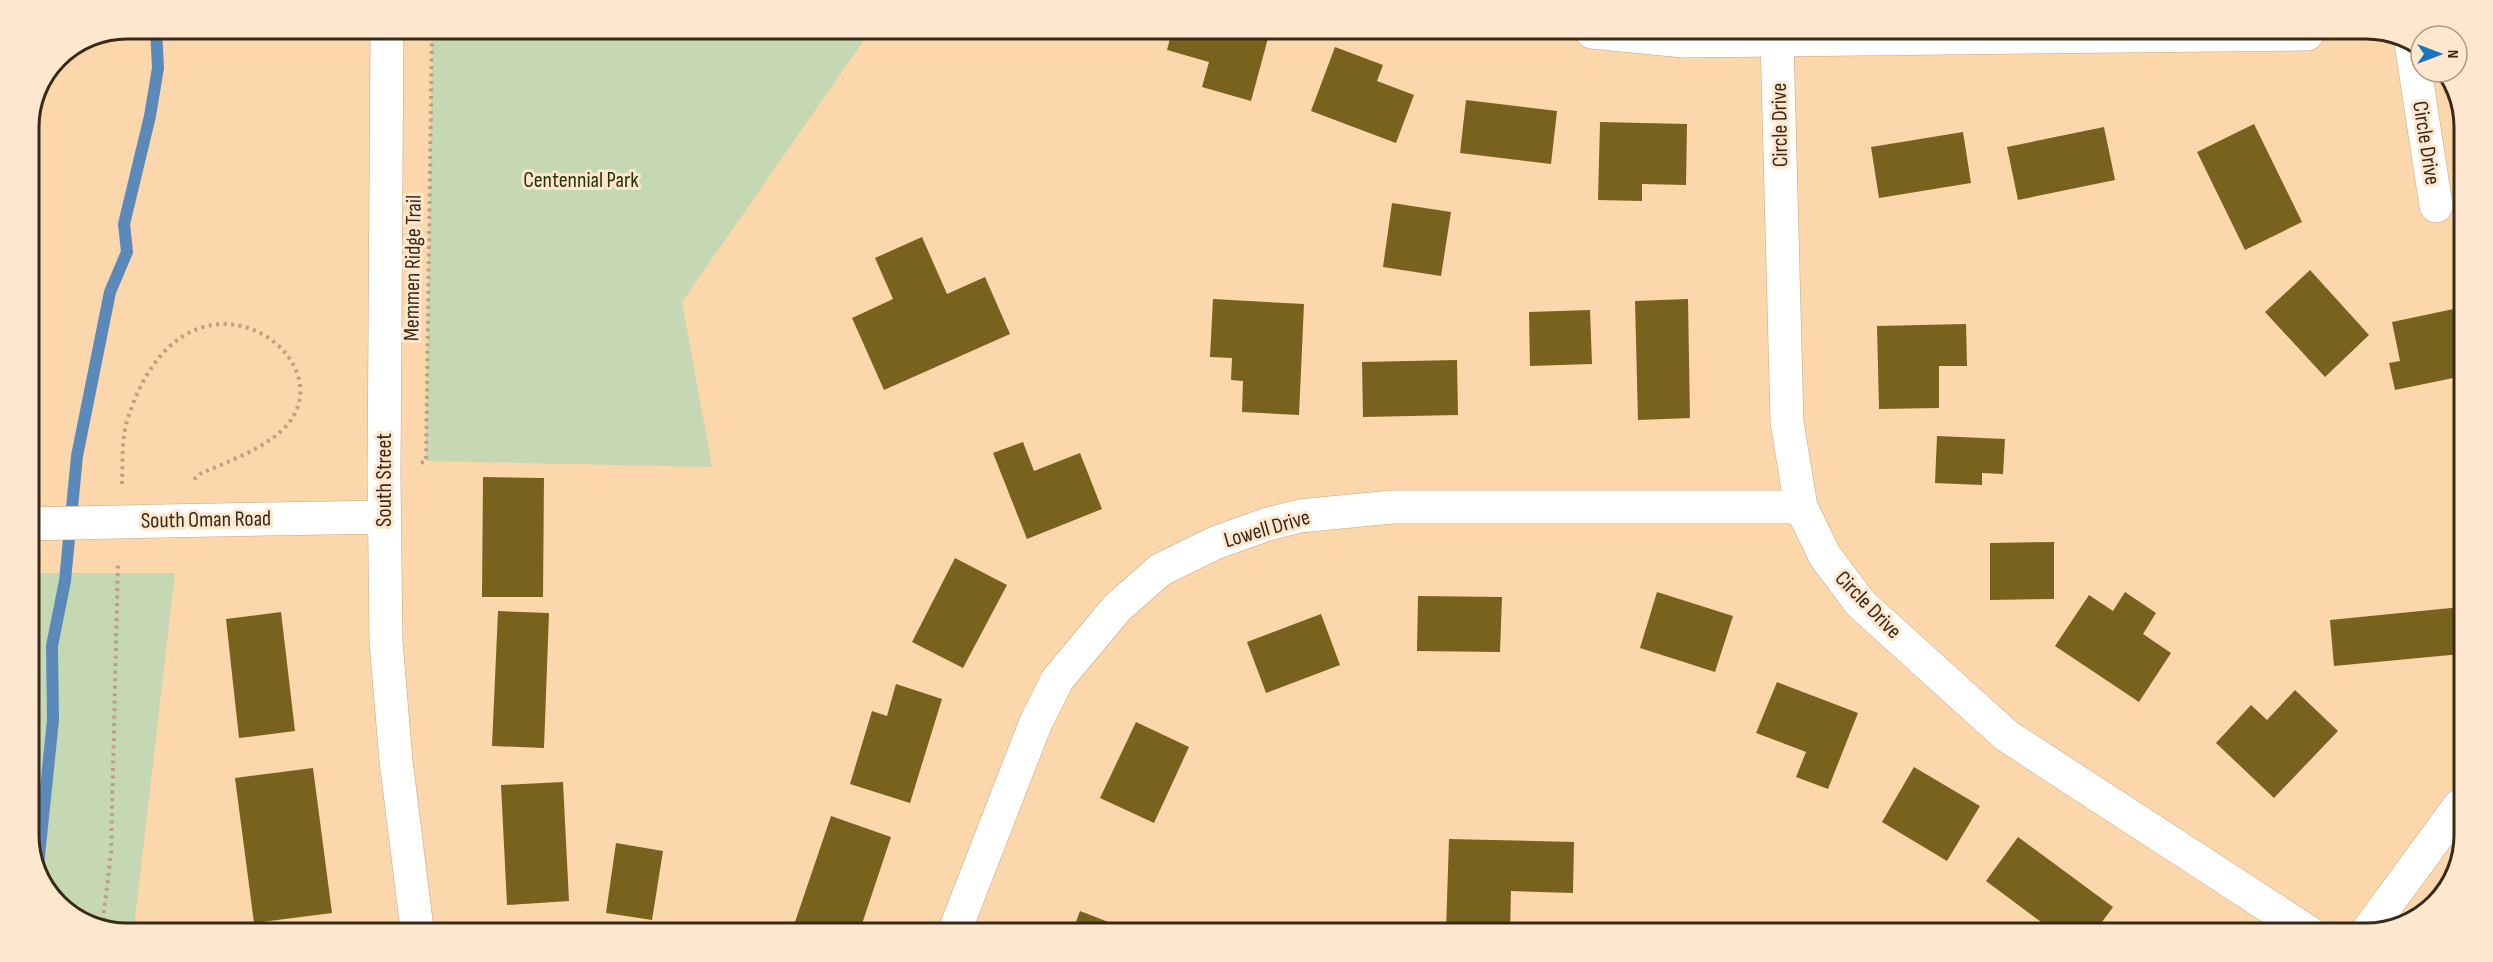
<svg xmlns="http://www.w3.org/2000/svg" width="2493" height="962" viewBox="0 0 2493 962" font-family="'Sofia Sans Condensed',sans-serif">
  <rect width="100%" height="100%" fill="#fcd7ac"/>
  <g fill="#c5d8b3">
    <polygon points="432,29 871,30 682,302 712,467 426,461"/>
    <polygon points="29,573 175,573 134,928 95,928 49,895 29,841"/>
  </g>
  <g fill="none" stroke-linecap="round" stroke-linejoin="round">
    <polyline stroke="#5b8aba" stroke-width="12" points="38,866 53,720 52,646 65,581 77,456 110,292 127,252 124,224 150,116 158,68 156,29"/>
  </g>
  <g fill="#78621d">
    <polygon points="1172,31 1270,31 1251,101 1202,87 1209,62 1167,50"/>
    <polygon points="1335,47 1383,65 1377,81 1414,95 1396,143 1311,111"/>
    <polygon points="1466,100 1557,111 1551,164 1460,153"/>
    <polygon points="1600,122 1687,124 1686,185 1642,184 1642,201 1598,200"/>
    <polygon points="2254,124 2302,222 2245,250 2197,152"/>
    <polygon points="2104,127 2115,180 2018,200 2007,147"/>
    <polygon points="1963,132 1971,183 1879,198 1871,147"/>
    <polygon points="1392,203 1451,212 1441,276 1383,267"/>
    <polygon points="922,237 947,294 985,277 1010,334 884,390 852,318 893,299 875,258"/>
    <polygon points="2310,270 2369,335 2325,377 2265,312"/>
    <polygon points="1213,299 1304,304 1299,415 1242,412 1243,381 1231,380 1232,358 1210,357"/>
    <polygon points="1688,299 1690,418 1638,420 1635,301"/>
    <polygon points="2463,307 2463,376 2395,390 2389,363 2400,361 2392,322"/>
    <polygon points="1590,310 1592,364 1530,366 1529,312"/>
    <polygon points="1966,324 1967,366 1939,366 1939,408 1879,409 1877,326"/>
    <polygon points="1457,360 1458,415 1363,417 1362,362"/>
    <polygon points="1937,436 2005,439 2003,474 1982,473 1982,485 1935,483"/>
    <polygon points="1023,442 1034,471 1080,453 1102,509 1027,539 993,453"/>
    <polygon points="483,477 544,478 543,597 482,597"/>
    <polygon points="2054,542 2054,599 1990,600 1990,543"/>
    <polygon points="955,558 1007,585 963,668 912,642"/>
    <polygon points="1657,592 1733,616 1715,672 1640,648"/>
    <polygon points="2125,592 2156,613 2143,634 2171,653 2139,702 2055,646 2089,595 2113,611"/>
    <polygon points="1418,596 1502,597 1500,652 1417,651"/>
    <polygon points="2461,607 2461,654 2334,666 2330,620"/>
    <polygon points="498,611 549,613 544,748 492,746"/>
    <polygon points="281,612 295,731 239,738 226,619"/>
    <polygon points="1321,614 1340,665 1266,693 1247,642"/>
    <polygon points="1777,682 1858,713 1828,789 1796,777 1806,752 1756,733"/>
    <polygon points="896,684 942,699 910,803 850,784 872,711 887,716"/>
    <polygon points="2295,690 2338,731 2274,798 2216,743 2251,705 2267,720"/>
    <polygon points="1136,722 1189,747 1154,823 1100,798"/>
    <polygon points="1914,767 1980,806 1947,861 1882,822"/>
    <polygon points="313,768 332,913 254,923 235,778"/>
    <polygon points="563,782 569,901 507,905 501,785"/>
    <polygon points="831,816 891,837 860,930 798,930 793,928"/>
    <polygon points="2018,837 2113,907 2094,933 2056,933 1986,881"/>
    <polygon points="1449,839 1574,842 1573,893 1511,891 1510,931 1446,931"/>
    <polygon points="616,843 663,851 652,920 606,913"/>
    <polygon points="1080,911 1129,930 1129,931 1073,930"/>
  </g>
  <g fill="none" stroke-linecap="round" stroke-linejoin="round">
    <g stroke="#c8a57c" stroke-width="34">
      <g id="minor">
        <polyline points="387,29 384,475 386,642 396,761 417,929"/>
        <polyline points="1592,32 1683,41 2307,34"/>
        <polyline points="1777,39 1787,422 1801,507 1825,556 1861,604 2007,736 2310,933"/>
        <polyline points="2411,43 2436,206"/>
        <polyline points="164,521 384,517"/>
        <polyline points="955,930 1036,722 1057,680 1117,608 1160,570 1215,543 1268,524 1300,516 1392,507 1801,507"/>
        <polyline points="2366,933 2460,805"/>
      </g>
    </g>
    <g stroke="#bda07d" stroke-width="4" stroke-dasharray="3 4.5" stroke-linecap="butt">
      <polyline points="421,463 426,461 432,29"/>
      <path d="M122 484C123 464 121 441 127 421 183 240 348 355 287 425 266 449 228 461 200 474L191 482"/>
      <polyline points="102,928 111,854 118,561"/>
    </g>
    <use href="#minor" stroke="#fff" stroke-width="33"/>
    <g stroke="#c8a57c" stroke-width="34" stroke-linecap="butt">
      <polyline id="minor-bridge" points="29,524 164,521"/>
    </g>
    <use href="#minor-bridge" stroke="#fff" stroke-width="33"/>
  </g>
  <g text-anchor="middle" dominant-baseline="central" stroke-width="6" stroke-linejoin="round" paint-order="stroke">
    <g font-size="22" fill="#382a19" stroke="#fee7ce">
      <text transform="translate(1780 125) rotate(-91)">Circle Drive</text>
      <text transform="translate(2426 143) rotate(81)">Circle Drive</text>
      <text transform="translate(413 268) rotate(-89)">Memmen Ridge Trail</text>
      <text transform="translate(384 480) rotate(-90)">South Street</text>
      <text transform="translate(206 520) rotate(-1)">South Oman Road</text>
      <text transform="translate(1267 529) rotate(-16)">Lowell Drive</text>
      <text transform="translate(1868 605) rotate(46)">Circle Drive</text>
    </g>
    <g font-size="22" fill="#223508" stroke="#fee7ce">
      <text x="581" y="180">Centennial Park</text>
    </g>
  </g>
  <path d="M0 0H2493V962H0ZM127 39H2366A88 88 0 0 1 2454 127V835A88 88 0 0 1 2366 923H127A88 88 0 0 1 39 835V127A88 88 0 0 1 127 39Z" fill="#fee7ce" fill-rule="evenodd"/>
  <path fill="none" stroke="#382a19" stroke-width="3" d="M127 39H2366A88 88 0 0 1 2454 127V835A88 88 0 0 1 2366 923H127A88 88 0 0 1 39 835V127A88 88 0 0 1 127 39Z"/>
  <g transform="translate(2439 54) rotate(90)"><circle r="28" fill="#fee7ce" stroke="#af9b86" stroke-width="1.5"/>
  <path d="M0-4.5L10 22L0 15L-10 22Z" fill="#1973c0"/>
  <text y="-9" font-size="16" font-weight="bold" text-anchor="middle" fill="#382a19">N</text>
  </g>
</svg>
